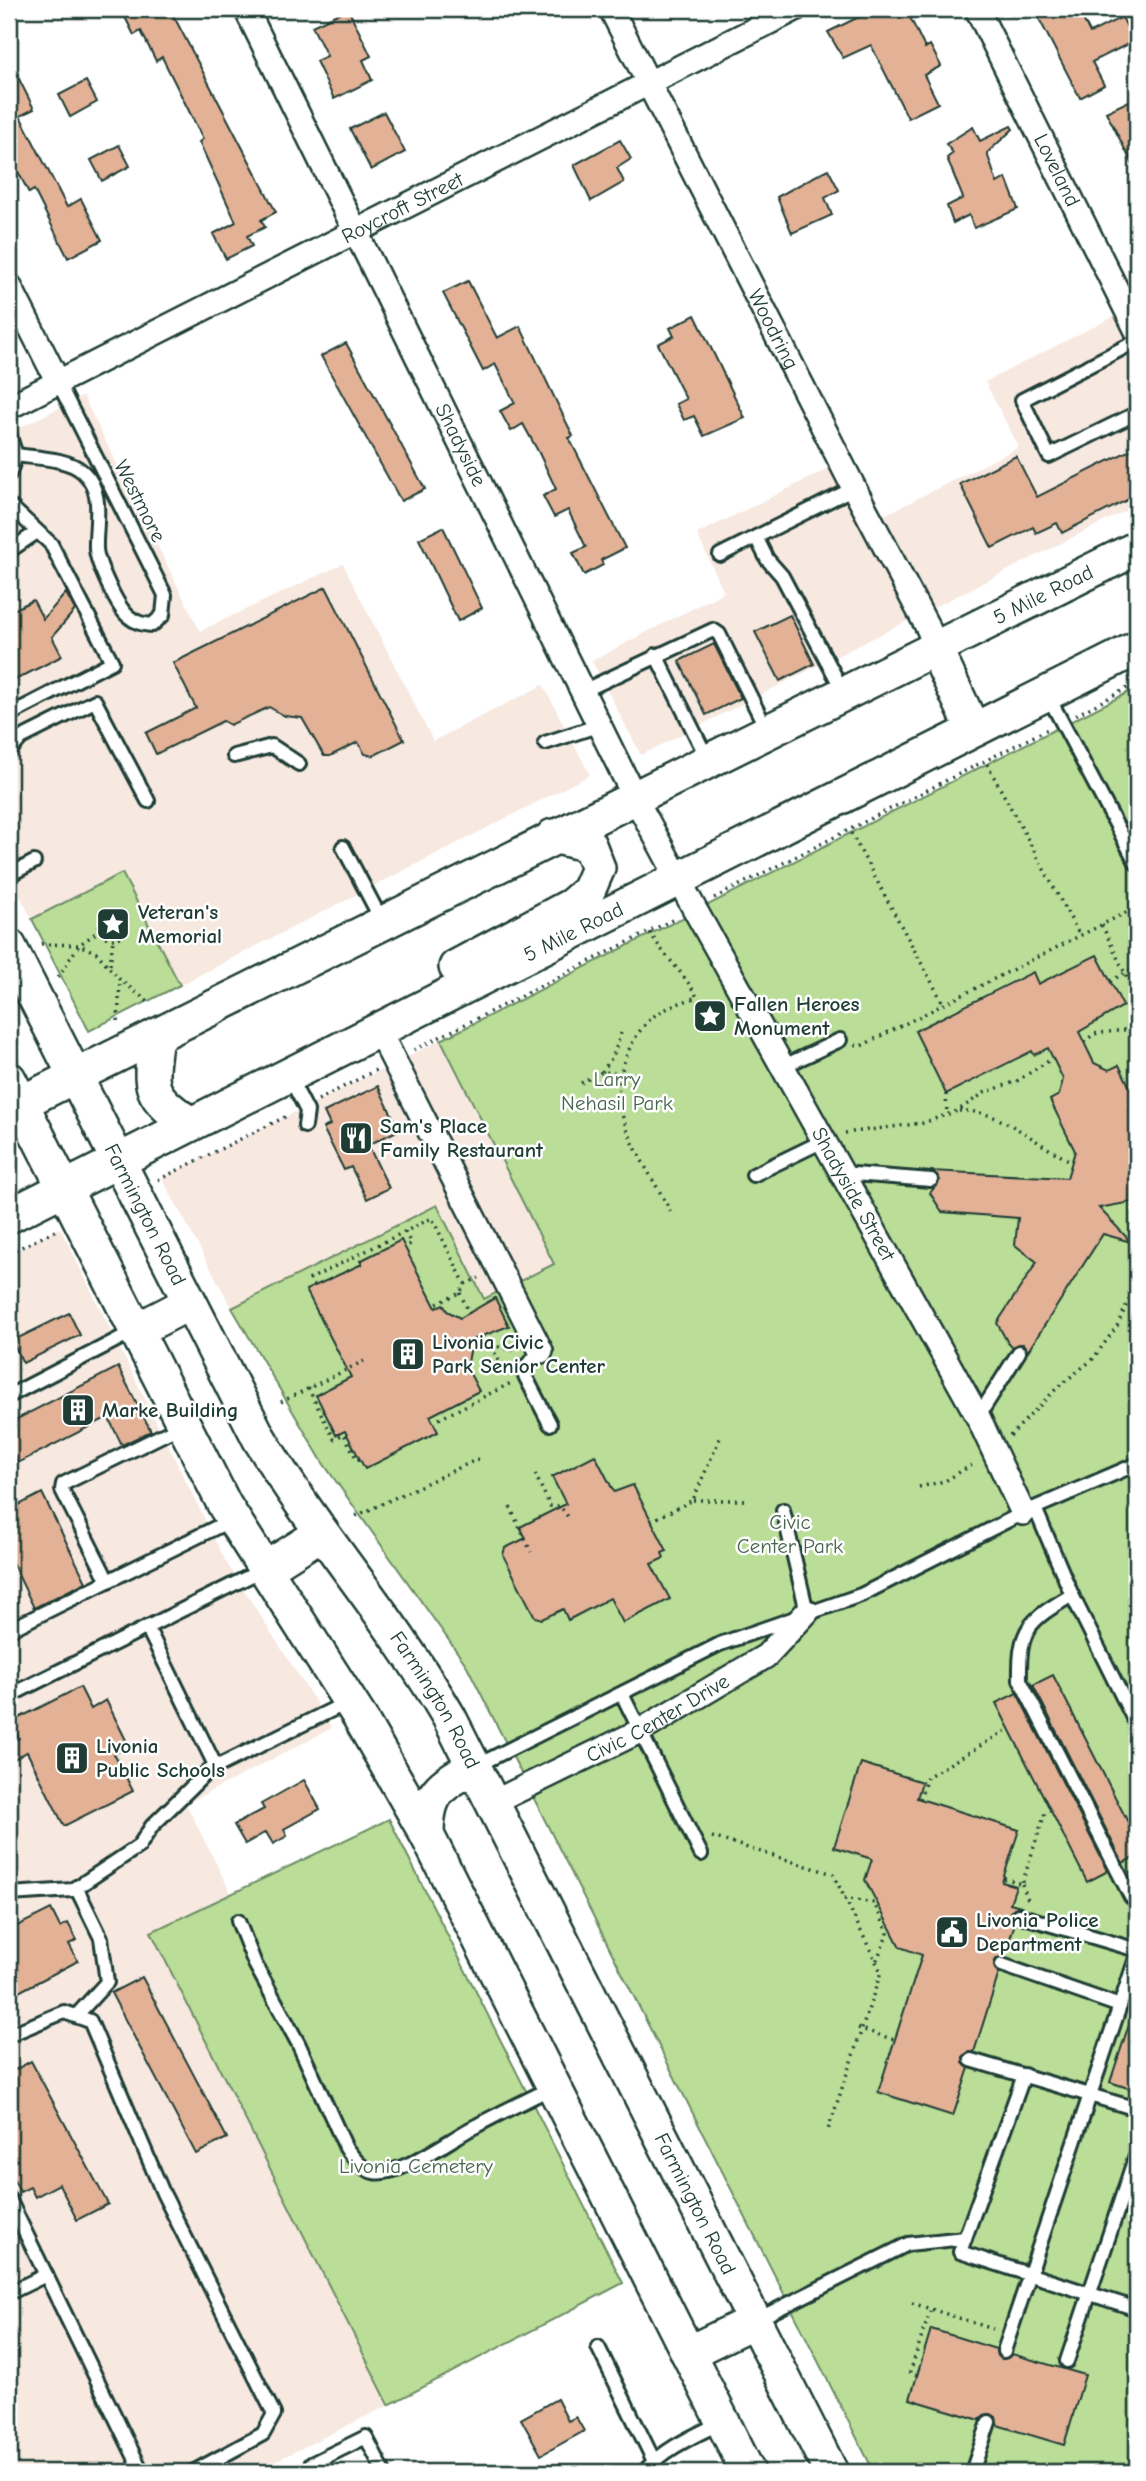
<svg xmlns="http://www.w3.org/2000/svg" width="1146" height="2481" viewBox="0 0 1146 2481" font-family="'Comic Neue',sans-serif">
  <rect width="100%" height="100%" fill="#fff"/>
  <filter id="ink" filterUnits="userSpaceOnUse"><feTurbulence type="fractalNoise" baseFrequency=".0143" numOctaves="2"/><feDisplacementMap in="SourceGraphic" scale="14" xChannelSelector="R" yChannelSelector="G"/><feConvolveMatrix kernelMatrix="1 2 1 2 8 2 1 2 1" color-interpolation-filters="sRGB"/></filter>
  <g filter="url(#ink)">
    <g fill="#f7e8e0">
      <polygon points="1137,305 1137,505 641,755 592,661 724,592 697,534 850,458 881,517 1019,447 985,382"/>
      <polygon points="83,396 200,631 343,564 433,741 543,685 590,775 180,985 122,873 32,919 9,875 9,433"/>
      <polygon points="441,1040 554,1264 484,1299 437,1205 232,1308 162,1178"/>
      <polygon points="60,1228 226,1562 332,1728 186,1804 231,1893 152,1933 389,2405 253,2472 9,2472 9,1254"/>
    </g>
    <g fill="#badd97" stroke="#6c8d66" stroke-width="2">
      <polygon points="1137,688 1137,2472 874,2472 467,1666 323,1463 232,1308 437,1205 484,1299 554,1264 441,1040"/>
      <polygon points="122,873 180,985 89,1031 32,919"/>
      <polygon points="389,1819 623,2283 389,2405 151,1932"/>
    </g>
    <g fill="#e3b196" stroke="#1f3d34" stroke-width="2">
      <polygon points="121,9 170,9 276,212 261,220 265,227 247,236 252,246 226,259 213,234 236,222 199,142 203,139 162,57 156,61 141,31 134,35"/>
      <polygon points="348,9 371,56 363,60 372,80 334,99 316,61 327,56 312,26"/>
      <polygon points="875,9 906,9 925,48 930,45 941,66 924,75 938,103 908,118 871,45 843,58 828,32"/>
      <polygon points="1034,9 1078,9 1090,33 1122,17 1134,41 1092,62 1104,85 1080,98"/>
      <polygon points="9,59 34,109 20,116 67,207 81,199 102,240 68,258 34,190 29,193 9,154"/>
      <polygon points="86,81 97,102 70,117 59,95"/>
      <polygon points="1131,100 1137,112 1137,173 1106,112"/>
      <polygon points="384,112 405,152 371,170 350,129"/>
      <polygon points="1011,126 1013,129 987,153 997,183 1006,178 1018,209 974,228 969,215 953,223 947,206 963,198 947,158 953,153 946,144 973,127 980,141"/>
      <polygon points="620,140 631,159 617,168 624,182 591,201 574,165"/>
      <polygon points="119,145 130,166 102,181 91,160"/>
      <polygon points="828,169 839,190 825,198 832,215 792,233 777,197"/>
      <polygon points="468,281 497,338 520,326 573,436 569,438 625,548 601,560 603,565 584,575 573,553 586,547 568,510 554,517 543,496 556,489 539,453 523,424 511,431 500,411 515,403 495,364 483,371 443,293"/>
      <polygon points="695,315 745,418 704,436 694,416 684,420 676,404 686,399 658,344 674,336 670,328"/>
      <polygon points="346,343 425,489 401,501 321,356"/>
      <polygon points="1132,449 1137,459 1137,495 1062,533 1057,523 1036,533 1033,527 992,548 960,484 1016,456 1037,497"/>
      <polygon points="443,527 482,608 458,621 419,539"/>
      <polygon points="326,587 404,740 373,756 365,754 358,742 330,756 324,756 302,718 285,716 269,707 230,725 223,721 156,754 146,733 196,708 173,663"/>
      <polygon points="66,593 75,610 52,637 62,656 9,683 9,612 33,600 43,619"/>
      <polygon points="790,615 814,664 780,681 755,632"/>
      <polygon points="714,644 741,698 706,715 679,661"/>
      <polygon points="1097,955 1123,1006 1079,1032 1094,1063 1109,1070 1119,1065 1137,1102 1137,1201 1099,1208 1131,1242 1103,1234 1028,1351 1023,1344 1012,1347 1008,1343 997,1323 1037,1262 1015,1245 1018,1218 942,1212 930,1193 940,1180 932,1171 1067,1178 1075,1151 1050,1100 1059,1095 1063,1079 1048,1048 1034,1055 1032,1051 946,1094 915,1031 1033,972 1038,984"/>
      <polygon points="378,1086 399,1130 368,1145 389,1188 367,1199 351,1167 344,1170 323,1128 330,1125 324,1112"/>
      <polygon points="401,1240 436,1308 443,1304 447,1311 460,1318 495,1298 509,1326 472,1340 467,1368 479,1391 430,1416 438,1432 365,1469 345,1431 336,1435 316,1395 351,1377 306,1290 362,1264 360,1261"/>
      <polygon points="69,1313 80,1335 23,1363 12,1341"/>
      <polygon points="118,1367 151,1431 122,1445 108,1417 18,1463 9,1445 9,1423"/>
      <polygon points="595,1455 614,1492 633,1485 667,1551 662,1553 664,1558 651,1564 670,1599 623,1623 610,1598 568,1620 563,1609 542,1619 535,1617 503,1555 505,1548 526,1538 520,1527 566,1504 552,1477"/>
      <polygon points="42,1493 86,1582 34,1608 9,1556 9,1510"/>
      <polygon points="1053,1675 1137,1840 1137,1856 1123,1863 1033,1685"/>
      <polygon points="80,1687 91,1709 106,1700 129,1746 114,1754 133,1791 64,1826 27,1752 9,1762 9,1743 19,1738 11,1722"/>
      <polygon points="1017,1693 1108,1871 1087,1882 996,1703"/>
      <polygon points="861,1763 922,1782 917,1798 1019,1830 1002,1882 1016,1886 1010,1903 1021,1906 1010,1912 1010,1918 1015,1923 1004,1957 997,1958 994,1963 999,1973 974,2052 963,2057 963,2063 969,2068 953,2116 878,2092 922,1955 900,1947 865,1880 872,1859 834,1847"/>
      <polygon points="304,1780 320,1809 284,1829 287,1836 273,1844 266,1832 245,1844 234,1825 264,1809 261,1804"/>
      <polygon points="51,1909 60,1927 68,1923 77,1940 69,1944 78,1961 9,1997 9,1930"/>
      <polygon points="142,1977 227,2138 196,2154 111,1993"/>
      <polygon points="1134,2009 1137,2010 1137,2091 1110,2082"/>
      <polygon points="31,2061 108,2204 77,2220 59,2184 35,2197 30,2187 20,2192 9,2171 9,2073"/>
      <polygon points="931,2329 996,2349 997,2356 1002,2359 1012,2354 1085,2375 1064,2445 997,2425 996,2417 991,2414 984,2415 980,2420 910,2399"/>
      <polygon points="557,2399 568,2421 576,2417 584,2431 541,2455 521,2419"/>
    </g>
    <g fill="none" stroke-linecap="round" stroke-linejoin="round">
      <g stroke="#1f3d34" stroke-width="18">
        <g id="service">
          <polyline points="1137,341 1022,400 1049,456 1137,413"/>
          <polyline points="9,434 16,455 9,475"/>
          <path d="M16 455C36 458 68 458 83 472 105 492 95 523 96 549 97 563 117 607 128 616 136 623 142 624 152 625L163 615 165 595 58 382"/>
          <polyline points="9,505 51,544 112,662 9,715"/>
          <polyline points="756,537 767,559 782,576 843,691"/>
          <polyline points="9,551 37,532"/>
          <polyline points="720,555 854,488"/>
          <polyline points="656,655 708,760"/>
          <polyline points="583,691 713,630 719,634 767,730"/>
          <polyline points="1047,694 1137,864"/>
          <polyline points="545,743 600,725"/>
          <polyline points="9,752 21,738 95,701 148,801"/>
          <polyline points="234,756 272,746 299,764"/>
          <polyline points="343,847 382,921"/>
          <polyline points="9,875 34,862"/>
          <polyline points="782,1067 840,1040"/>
          <polyline points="289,1076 307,1111 305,1126"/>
          <polyline points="841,1173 931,1180"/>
          <polyline points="753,1175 823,1141"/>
          <polyline points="541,1351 522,1370 550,1424"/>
          <polyline points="9,1396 136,1330"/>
          <polyline points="978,1417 1019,1352"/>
          <polyline points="1035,1508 1072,1595 1137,1726"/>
          <polyline points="783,1510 807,1612"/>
          <polyline points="108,1581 62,1490 63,1484 183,1425"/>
          <path d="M1072 1595C1028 1621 1019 1628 1020 1680L1131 1897 1137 1900"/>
          <polyline points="147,1627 216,1767"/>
          <polyline points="9,1630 231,1520"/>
          <polyline points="622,1694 701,1854"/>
          <polyline points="9,1696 262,1570"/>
          <polyline points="476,1766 720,1644 861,1595 1023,1513 1137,1464"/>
          <polyline points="9,1894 73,1890 139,1846 152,1826 208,1771 350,1701"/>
          <polyline points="1018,1915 1137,1950"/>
          <path d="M238 1921 255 1964 298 2043 346 2148C353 2157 362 2170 374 2172 402 2177 451 2138 476 2126 501 2112 528 2100 553 2087"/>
          <polyline points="1002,1965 1120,2006"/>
          <polyline points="76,2016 107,1982 101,1938 76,1887"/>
          <polyline points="9,2035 64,2012 90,2021 163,2193 274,2414 263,2434 193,2472"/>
          <polyline points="971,2060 1137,2109"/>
          <polyline points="1024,2075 960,2252 1137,2309"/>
          <polyline points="9,2199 46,2275 9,2293"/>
          <polyline points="46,2275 142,2472"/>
          <polyline points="756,2320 908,2244 965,2238"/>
          <polyline points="598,2347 654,2461"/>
          <polyline points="1004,2351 1137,1955"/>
          <polyline points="1067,2361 1137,2152"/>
          <polyline points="315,2472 311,2464 366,2437 384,2472"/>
          <path d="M644 2472C665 2448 694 2436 722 2422"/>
          <polyline points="972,2472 989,2422"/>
        </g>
      </g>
      <g stroke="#1f3d34" stroke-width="28">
        <g id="minor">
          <path id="s1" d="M246 9 634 796 694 908 978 1417 1023 1513"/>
          <path id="s2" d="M611 9 854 488 929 630 935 648"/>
          <path id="s3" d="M977 9 1137 331"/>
          <polyline points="9,285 58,382"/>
          <path id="s4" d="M9 407 795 9"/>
          <polyline points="379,1031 541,1351"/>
          <path id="s5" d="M492 1803 640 1731 766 1656 807 1612"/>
        </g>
      </g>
      <g stroke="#1f3d34" stroke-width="38">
        <g id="secondary">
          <polyline points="935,648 973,729"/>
          <path id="s6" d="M9 946 259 1438C317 1535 392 1619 449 1717L831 2472"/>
          <polyline points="456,967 572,905 588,891 598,868 589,845 553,836"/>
          <path d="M156 1036C149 1087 146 1095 191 1124"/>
          <polyline points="9,1079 225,1506 359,1716 427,1835 748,2472"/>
          <path id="s7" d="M9 1109 1137 548"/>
          <path id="s8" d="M9 1216 1137 648"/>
          <polyline points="137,1330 189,1303"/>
          <polyline points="265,1569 322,1533"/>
          <path d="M427 1835C427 1793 439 1785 474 1767"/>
          <polyline points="688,2353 754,2321"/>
        </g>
      </g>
      <g stroke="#1f3d34" stroke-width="3.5" stroke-dasharray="2 5" stroke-linecap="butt">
        <polyline points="1076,715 1137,683"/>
        <polyline points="987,764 1080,936"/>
        <polyline points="851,833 944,1005"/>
        <polyline points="714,898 1048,729"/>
        <circle cx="113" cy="925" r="14"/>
        <polyline points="1102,925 1137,999"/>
        <path d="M650 932C663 956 684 972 697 997 683 1002 670 1006 657 1014 631 1032 614 1076 620 1106 628 1144 655 1181 672 1214"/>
        <polyline points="41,944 79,945 97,953 120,980 151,1004"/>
        <polyline points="110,965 113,940"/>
        <polyline points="58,977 79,945 100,930"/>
        <polyline points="1110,981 1137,967"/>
        <polyline points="118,1021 120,980"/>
        <polyline points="1084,1042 1094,1034 1137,1028"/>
        <polyline points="855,1045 861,1046 1137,907"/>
        <polyline points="414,1050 676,918"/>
        <polyline points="602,1072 613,1056 621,1033"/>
        <polyline points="581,1083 602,1072 621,1073"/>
        <polyline points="946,1094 947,1114"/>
        <polyline points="318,1100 376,1070"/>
        <path d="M959 1111C1002 1109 1034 1144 1071 1161"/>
        <polyline points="845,1133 923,1123 957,1111 984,1093 1017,1081 1053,1058"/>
        <polyline points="158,1180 289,1115"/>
        <polyline points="405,1232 411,1244 405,1247"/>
        <polyline points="9,1253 57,1230"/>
        <polyline points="465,1284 479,1278"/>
        <polyline points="314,1286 310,1279 432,1218 465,1284 460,1293 435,1305"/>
        <polyline points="460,1293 470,1314"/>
        <polyline points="485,1334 505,1373"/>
        <polyline points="491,1345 516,1351"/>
        <polyline points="308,1388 334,1439 344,1434 357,1460 360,1459"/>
        <polyline points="281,1402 364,1361"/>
        <polyline points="439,1419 511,1383"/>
        <polyline points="1010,1436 1057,1388 1093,1359 1117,1326 1132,1293"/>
        <polyline points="535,1474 550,1506 560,1506 568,1517"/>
        <polyline points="919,1487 945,1481 975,1463"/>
        <polyline points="693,1500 747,1500"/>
        <polyline points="510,1507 531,1552"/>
        <polyline points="356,1516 480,1458"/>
        <polyline points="651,1521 693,1500 720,1438"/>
        <polyline points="920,1799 927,1777 1009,1729"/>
        <polyline points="712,1837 833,1874 881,1972 827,2133"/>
        <polyline points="1004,1878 1022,1884 1045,1813 1050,1811"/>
        <polyline points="1022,1884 1029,1902"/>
        <polyline points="844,1898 874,1903 888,1933 876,1962"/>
        <polyline points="858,2028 895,2040"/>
        <polyline points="912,2303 993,2329"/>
        <polyline points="917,2375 910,2372 931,2309"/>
      </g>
      <use href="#service" stroke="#fff" stroke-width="12"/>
      <use href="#minor" stroke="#fff" stroke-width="23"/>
      <use href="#secondary" stroke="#fff" stroke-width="33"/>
    </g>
  </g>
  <defs>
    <g id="sight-square" transform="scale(1.75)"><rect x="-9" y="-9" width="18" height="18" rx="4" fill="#1f3d34" stroke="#fff"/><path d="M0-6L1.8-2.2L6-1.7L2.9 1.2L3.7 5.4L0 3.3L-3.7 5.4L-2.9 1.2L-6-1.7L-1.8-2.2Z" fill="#fff"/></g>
    <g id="restaurant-square" transform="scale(1.75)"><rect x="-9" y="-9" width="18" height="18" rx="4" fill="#1f3d34" stroke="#fff"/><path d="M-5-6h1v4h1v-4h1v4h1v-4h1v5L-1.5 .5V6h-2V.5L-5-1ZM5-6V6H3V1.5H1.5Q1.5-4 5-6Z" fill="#fff"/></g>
    <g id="building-square" transform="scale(1.75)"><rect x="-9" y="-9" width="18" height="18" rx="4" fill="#1f3d34" stroke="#fff"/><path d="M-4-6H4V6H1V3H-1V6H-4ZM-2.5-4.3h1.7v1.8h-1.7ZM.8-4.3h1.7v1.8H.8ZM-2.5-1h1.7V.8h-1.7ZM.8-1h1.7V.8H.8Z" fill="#fff"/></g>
    <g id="civic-square" transform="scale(1.75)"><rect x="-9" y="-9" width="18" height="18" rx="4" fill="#1f3d34" stroke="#fff"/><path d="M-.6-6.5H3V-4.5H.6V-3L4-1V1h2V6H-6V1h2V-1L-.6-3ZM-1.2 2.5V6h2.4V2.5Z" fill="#fff"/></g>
  </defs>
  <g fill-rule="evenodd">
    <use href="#sight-square" x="113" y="924"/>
    <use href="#sight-square" x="710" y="1016"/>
    <use href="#restaurant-square" x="356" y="1138"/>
    <use href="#building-square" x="408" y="1354"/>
    <use href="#building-square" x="78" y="1410"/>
    <use href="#building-square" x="72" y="1758"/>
    <use href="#civic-square" x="952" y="1932"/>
  </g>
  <g text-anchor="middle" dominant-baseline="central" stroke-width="5" stroke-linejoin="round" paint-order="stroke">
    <g font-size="21" fill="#1f3d34" stroke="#fff">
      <text stroke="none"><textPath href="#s3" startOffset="180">Loveland</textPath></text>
      <text stroke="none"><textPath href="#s4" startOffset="441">Roycroft Street</textPath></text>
      <text stroke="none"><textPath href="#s2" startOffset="359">Woodring</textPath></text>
      <text stroke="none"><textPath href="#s1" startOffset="486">Shadyside</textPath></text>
      <text transform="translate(140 501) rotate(63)">Westmore</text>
      <text stroke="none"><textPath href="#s7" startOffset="1155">5 Mile Road</textPath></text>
      <text stroke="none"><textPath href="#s8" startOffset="632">5 Mile Road</textPath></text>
      <text stroke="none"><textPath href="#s1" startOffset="1332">Shadyside Street</textPath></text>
      <text stroke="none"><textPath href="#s6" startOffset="301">Farmington Road</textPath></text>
      <text stroke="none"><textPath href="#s6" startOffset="868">Farmington Road</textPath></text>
      <text stroke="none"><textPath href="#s5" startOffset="186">Civic Center Drive</textPath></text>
      <text stroke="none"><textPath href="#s6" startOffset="1435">Farmington Road</textPath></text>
    </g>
    <g font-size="21" font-weight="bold" fill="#1f3d34" stroke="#fff" text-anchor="start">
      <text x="138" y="912">Veteran's<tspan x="138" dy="24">Memorial</tspan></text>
      <text x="734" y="1004">Fallen Heroes<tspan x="734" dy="24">Monument</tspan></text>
      <text x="380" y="1126">Sam's Place<tspan x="380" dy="24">Family Restaurant</tspan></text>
      <text x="432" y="1342">Livonia Civic<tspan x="432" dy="24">Park Senior Center</tspan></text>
      <text x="102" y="1410">Marke Building</text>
      <text x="96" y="1746">Livonia<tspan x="96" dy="24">Public Schools</tspan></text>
      <text x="976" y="1920">Livonia Police<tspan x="976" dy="24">Department</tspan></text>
    </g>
    <g font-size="21" fill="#46654d" stroke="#fff">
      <text x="617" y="1079">Larry<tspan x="617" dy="24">Nehasil Park</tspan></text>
      <text x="790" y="1522">Civic<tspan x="790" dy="24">Center Park</tspan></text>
      <text x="416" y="2166">Livonia Cemetery</text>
    </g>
  </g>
  <rect width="1146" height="2481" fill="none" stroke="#fff" stroke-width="35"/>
  <rect x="18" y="18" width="1111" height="2446" fill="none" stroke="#1f3d34" stroke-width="2.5" filter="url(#ink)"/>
</svg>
